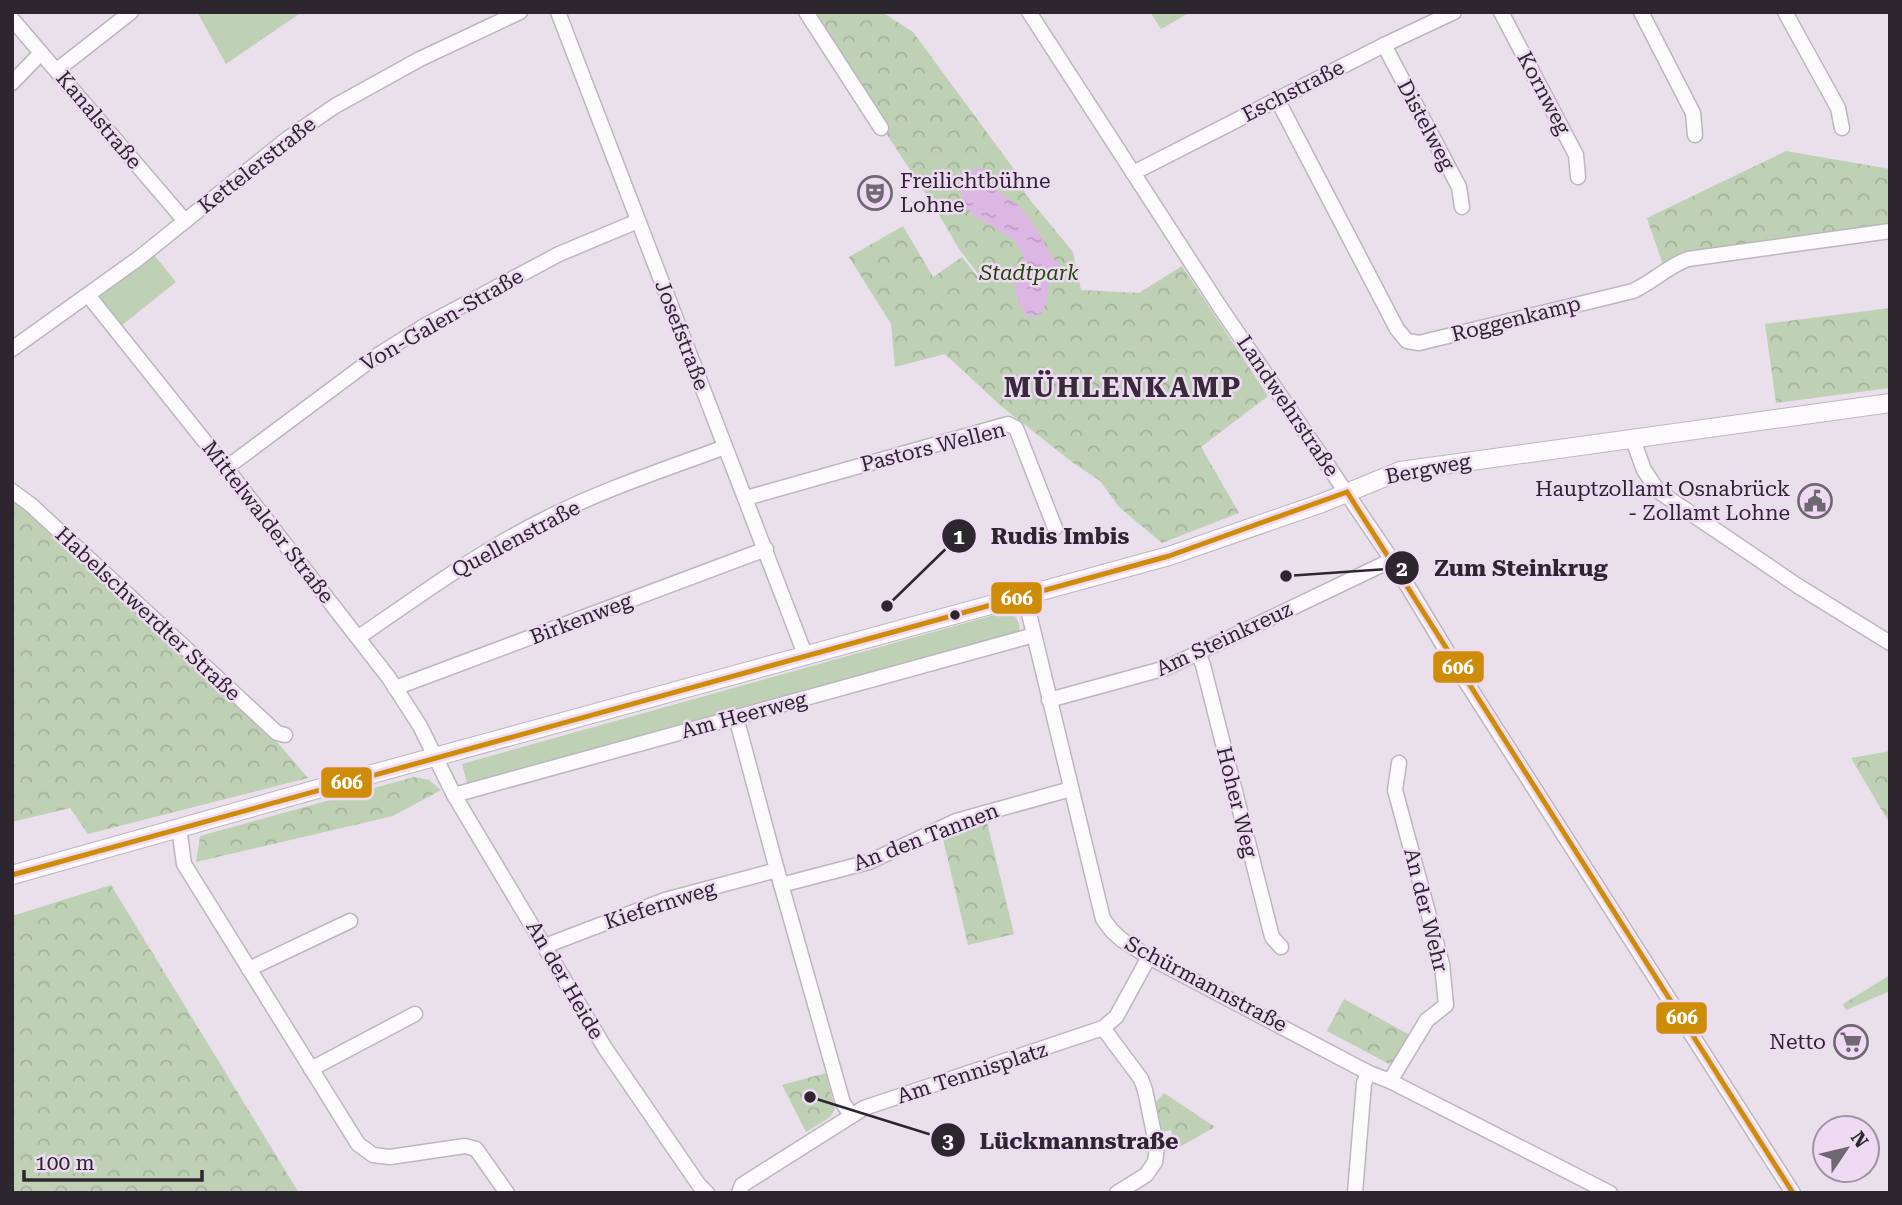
<svg xmlns="http://www.w3.org/2000/svg" width="1902" height="1205" viewBox="0 0 1902 1205" font-family="'Roboto Serif',serif">
  <defs>
    <pattern id="forest-crowns" width="20" height="18" patternUnits="userSpaceOnUse" patternTransform="scale(1.75)"><rect width="20" height="18" fill="#bed1b4"/><path d="M2 6a3 3 0 1 1 6 0M12 15a3 3 0 1 1 6 0" fill="none" stroke="#a4b39b"/></pattern>
    <pattern id="water-ripples" width="26" height="14" patternUnits="userSpaceOnUse" patternTransform="scale(1.75)"><rect width="26" height="14" fill="#dcb7e4"/><path d="M2 4q2-2 4 0t4 0M15 11q2-2 4 0t4 0" fill="none" stroke="#bd9dc4"/></pattern>
  </defs>
  <rect width="100%" height="100%" fill="#eae0ec"/>
  <g fill="#bed1b4">
    <polygon points="197,12 302,12 226,64"/>
    <polygon points="150,250 176,282 116,330 88,295"/>
    <polygon points="1012,610 1019,624 1020,631 467,783 462,764"/>
  </g>
  <g fill="url(#forest-crowns)">
    <polygon points="806,12 882,12 913,32 1016,172 1026,195 1073,252 1081,290 1139,293 1182,266 1268,396 1201,447 1239,513 1162,543 1119,507 1100,481 1072,462 1001,406 945,354 895,367 891,324 849,257 903,226 933,277 962,257 980,280 982,279 959,249 934,206"/>
    <polygon points="1150,12 1188,12 1189,13 1161,29"/>
    <polygon points="1786,151 1890,169 1890,231 1688,259 1665,271 1647,218"/>
    <polygon points="1890,308 1890,388 1776,403 1765,324"/>
    <polygon points="12,497 259,721 308,778 88,834 70,808 12,822"/>
    <polygon points="1890,751 1890,824 1851,758"/>
    <polygon points="414,777 429,780 441,790 393,816 196,862 200,836"/>
    <polygon points="986,818 1014,934 968,945 942,835"/>
    <polygon points="111,885 299,1193 12,1193 12,916"/>
    <polygon points="1890,975 1890,991 1846,1010 1843,1004"/>
    <polygon points="1344,999 1410,1035 1391,1065 1327,1031"/>
    <polygon points="826,1073 835,1109 830,1117 806,1132 782,1085"/>
    <polygon points="1164,1093 1215,1127 1176,1149 1171,1130 1162,1132 1156,1102"/>
  </g>
  <path fill="url(#water-ripples)" d="M983 167C989 175 991 184 998 191 1002 195 1007 197 1012 200 1031 215 1042 239 1054 260L1060 263V269L1054 270C1045 285 1051 297 1041 314L1027 317C1022 309 1015 298 1015 288 1015 272 1032 270 1019 247 1007 225 950 220 964 183 968 173 972 169 983 167Z"/>
  <g fill="none" stroke-linecap="round" stroke-linejoin="round">
    <g stroke="#bdb5bf" stroke-width="17">
      <g id="minor">
        <polyline points="558,12 806,657"/>
        <polyline points="806,12 881,128"/>
        <polyline points="1029,12 1220,307 1392,560 1454,663 1793,1193"/>
        <polyline points="1501,12 1576,155 1578,177"/>
        <polyline points="1641,12 1693,113 1695,135"/>
        <polyline points="1785,12 1838,108 1842,128"/>
        <polyline points="12,19 185,221"/>
        <polyline points="1384,45 1459,187 1462,207"/>
        <polyline points="57,70 131,12"/>
        <polyline points="12,83 41,53"/>
        <path d="M1277 99 1397 329 1407 341 1419 343 1633 291C1653 282 1668 266 1688 259L1890 231"/>
        <polyline points="1133,173 1384,45 1454,12"/>
        <polyline points="88,295 226,468 389,678 420,726 454,795 605,1048 699,1185 707,1193"/>
        <polyline points="12,349 139,258 287,139 335,106 420,59 520,12"/>
        <polyline points="1633,440 1644,470 1658,491 1798,586 1890,643"/>
        <polyline points="226,468 375,357 426,325 559,254 638,221"/>
        <polyline points="12,491 31,505 277,733 285,735"/>
        <polyline points="746,498 1008,424 1016,428 1055,528"/>
        <polyline points="1025,597 1103,919 1112,931 1122,940 1149,957 1369,1073 1390,1081 1610,1193"/>
        <path d="M359 637C420 595 480 551 547 518 604 489 666 469 725 447"/>
        <polyline points="1198,653 1203,665 1272,937 1281,947"/>
        <polyline points="395,688 766,549"/>
        <polyline points="1049,700 1166,668 1392,560"/>
        <polyline points="736,717 777,870 843,1103 851,1115"/>
        <polyline points="454,795 1034,635"/>
        <polyline points="179,828 184,864 358,1144 373,1155 390,1157 465,1146 476,1149 507,1193"/>
        <polyline points="781,885 869,862 956,821 1071,789"/>
        <polyline points="545,946 665,900 777,870"/>
        <polyline points="249,969 350,921"/>
        <polyline points="1103,1028 1141,1079 1145,1090 1157,1148 1155,1162 1146,1175 1117,1193"/>
        <polyline points="311,1069 415,1014"/>
        <polyline points="1390,1081 1427,1020 1446,1005 1442,964 1395,790 1399,763"/>
        <polyline points="739,1193 742,1185 864,1108 1103,1028 1116,1017 1149,957"/>
        <polyline points="1355,1193 1364,1083 1369,1073"/>
      </g>
    </g>
    <g stroke="#bdb5bf" stroke-width="20">
      <polyline id="major" points="12,875 321,788 1169,556 1322,503 1400,471 1890,403"/>
    </g>
    <use href="#minor" stroke="#fcfafc" stroke-width="14"/>
    <use href="#major" stroke="#fcfafc" stroke-width="18"/>
    <g stroke="#eedaf2" stroke-width="10">
      <g id="bus-1">
        <polyline points="1347,492 1793,1193"/>
        <polyline points="12,875 1169,556 1347,492"/>
      </g>
    </g>
    <use href="#bus-1" stroke="#cf8c09" stroke-width="5"/>
  </g>
  <defs>
    <g id="theatre-ring" transform="scale(1.75)"><circle r="9.5" fill="#eedaf2" stroke="#6f6771" stroke-width="1.5"/><path d="M-5-5.5Q0-4 5-5.5V0Q5 5 0 6Q-5 5-5 0ZM-3.3-2.5H-1v1.5H-3.3ZM1-2.5H3.3v1.5H1ZM-2.8 1Q0 5.5 2.8 1Z" fill="#6f6771"/></g>
    <g id="civic-ring" transform="scale(1.75)"><circle r="9.5" fill="#eedaf2" stroke="#6f6771" stroke-width="1.5"/><path d="M-.6-6.5H3V-4.5H.6V-3L4-1V1h2V6H-6V1h2V-1L-.6-3ZM-1.2 2.5V6h2.4V2.5Z" fill="#6f6771"/></g>
    <g id="supermarket-ring" transform="scale(1.75)"><circle r="9.5" fill="#eedaf2" stroke="#6f6771" stroke-width="1.5"/><path d="M-6-5.5h2.5l.6 2H6L4.5 2H-2.5L-4.4-4H-6ZM-1.5 3.2a1.3 1.3 0 1 0 .1 0ZM3 3.2a1.3 1.3 0 1 0 .1 0Z" fill="#6f6771"/></g>
  </defs>
  <g fill-rule="evenodd">
    <use href="#theatre-ring" x="875" y="193"/>
    <use href="#civic-ring" x="1815" y="501"/>
    <use href="#supermarket-ring" x="1851" y="1042"/>
  </g>
  <circle fill="#2d262f" stroke="#eedaf2" stroke-width="2.5" cx="955" cy="615" r="6"/>
  <g text-anchor="middle" dominant-baseline="central" stroke-width="5" stroke-linejoin="round" paint-order="stroke">
    <g font-size="21" fill="#2d262f" stroke="#eedaf2">
      <text transform="translate(1293 91) rotate(-27)">Eschstraße</text>
      <text transform="translate(1544 93) rotate(62)">Kornweg</text>
      <text transform="translate(99 120) rotate(50)">Kanalstraße</text>
      <text transform="translate(1426 125) rotate(62)">Distelweg</text>
      <text transform="translate(257 165) rotate(-38)">Kettelerstraße</text>
      <text transform="translate(1516 319) rotate(-14)">Roggenkamp</text>
      <text transform="translate(442 320) rotate(-30)">Von-Galen-Straße</text>
      <text transform="translate(682 335) rotate(69)">Josefstraße</text>
      <text transform="translate(1288 406) rotate(56)">Landwehrstraße</text>
      <text transform="translate(933 447) rotate(-14)">Pastors Wellen</text>
      <text transform="translate(1428 469) rotate(-11)">Bergweg</text>
      <text transform="translate(268 522) rotate(52)">Mittelwalder Straße</text>
      <text transform="translate(516 539) rotate(-28)">Quellenstraße</text>
      <text transform="translate(148 614) rotate(43)">Habelschwerdter Straße</text>
      <text transform="translate(581 619) rotate(-21)">Birkenweg</text>
      <text transform="translate(1224 639) rotate(-25)">Am Steinkreuz</text>
      <text transform="translate(744 715) rotate(-15)">Am Heerweg</text>
      <text transform="translate(1237 802) rotate(76)">Hoher Weg</text>
      <text transform="translate(926 837) rotate(-21)">An den Tannen</text>
      <text transform="translate(660 905) rotate(-18)">Kiefernweg</text>
      <text transform="translate(1426 910) rotate(76)">An der Wehr</text>
      <text transform="translate(565 980) rotate(60)">An der Heide</text>
      <text transform="translate(1206 984) rotate(28)">Schürmannstraße</text>
      <text transform="translate(972 1073) rotate(-18)">Am Tennisplatz</text>
    </g>
    <g font-size="21" fill="#2d262f" stroke="#eedaf2" text-anchor="end">
      <text x="900" y="181" text-anchor="start">Freilichtbühne<tspan x="900" dy="24">Lohne</tspan></text>
      <text x="1790" y="489">Hauptzollamt Osnabrück<tspan x="1790" dy="24">- Zollamt Lohne</tspan></text>
      <text x="1826" y="1042">Netto</text>
    </g>
    <g font-size="21" font-style="italic" fill="#234a06" stroke="#eedaf2">
      <text x="1029" y="273">Stadtpark</text>
    </g>
    <g font-size="28" font-weight="bold" letter-spacing="2" fill="#38293b" stroke="#eedaf2">
      <text x="1123" y="387">MÜHLENKAMP</text>
    </g>
  </g>
  <path fill="none" stroke="#2d262f" stroke-width="2.5" d="M887 606L959 536M1286 576L1402 568M810 1097L948 1140"/>
  <g fill="#2d262f" stroke="#eedaf2" stroke-width="2.5">
    <circle cx="887" cy="606" r="7"/>
    <circle cx="1286" cy="576" r="7"/>
    <circle cx="810" cy="1097" r="7"/>
    <circle cx="959" cy="536" r="18"/>
    <circle cx="1402" cy="568" r="18"/>
    <circle cx="948" cy="1140" r="18"/>
  </g>
  <g font-size="21" text-anchor="middle" font-weight="bold" fill="#fff">
    <text x="959" y="544">1</text>
    <text x="1402" y="576">2</text>
    <text x="948" y="1148">3</text>
  </g>
  <g font-size="23" text-anchor="middle" font-weight="bold" fill="#2d262f" stroke="#eedaf2" stroke-width="5" stroke-linejoin="round" paint-order="stroke">
    <text x="1060" y="544">Rudis Imbis</text>
    <text x="1521" y="576">Zum Steinkrug</text>
    <text x="1079" y="1149">Lückmannstraße</text>
  </g>
  <g stroke="#eedaf2" stroke-width="2.5">
    <rect x="990" y="581" width="53" height="34" rx="7" fill="#cf8c09"/>
    <rect x="1432" y="650" width="53" height="34" rx="7" fill="#cf8c09"/>
    <rect x="320" y="766" width="53" height="33" rx="7" fill="#cf8c09"/>
    <rect x="1655" y="1001" width="53" height="34" rx="7" fill="#cf8c09"/>
  </g>
  <g font-size="19" text-anchor="middle" font-weight="bold" fill="#fff">
    <text x="1017" y="605">606</text>
    <text x="1458" y="674">606</text>
    <text x="347" y="789">606</text>
    <text x="1682" y="1024">606</text>
  </g>
  <rect width="1902" height="1205" fill="none" stroke="#2d262f" stroke-width="28"/>
  <g transform="translate(1846 1149) rotate(55)"><circle r="33" fill="#eedaf2" stroke="#a192a4" stroke-width="2"/>
  <path d="M0-5L12 26L0 18L-12 26Z" fill="#6f6771"/>
  <text y="-10" font-size="19" font-weight="bold" text-anchor="middle" fill="#2d262f">N</text>
  </g>
  <path d="M24 1170v10h178v-10" fill="none" stroke="#2d262f" stroke-width="3.5"/>
  <text x="35" y="1170" font-size="21" fill="#2d262f" stroke="#eedaf2" stroke-width="5" paint-order="stroke">100 m</text>
</svg>
